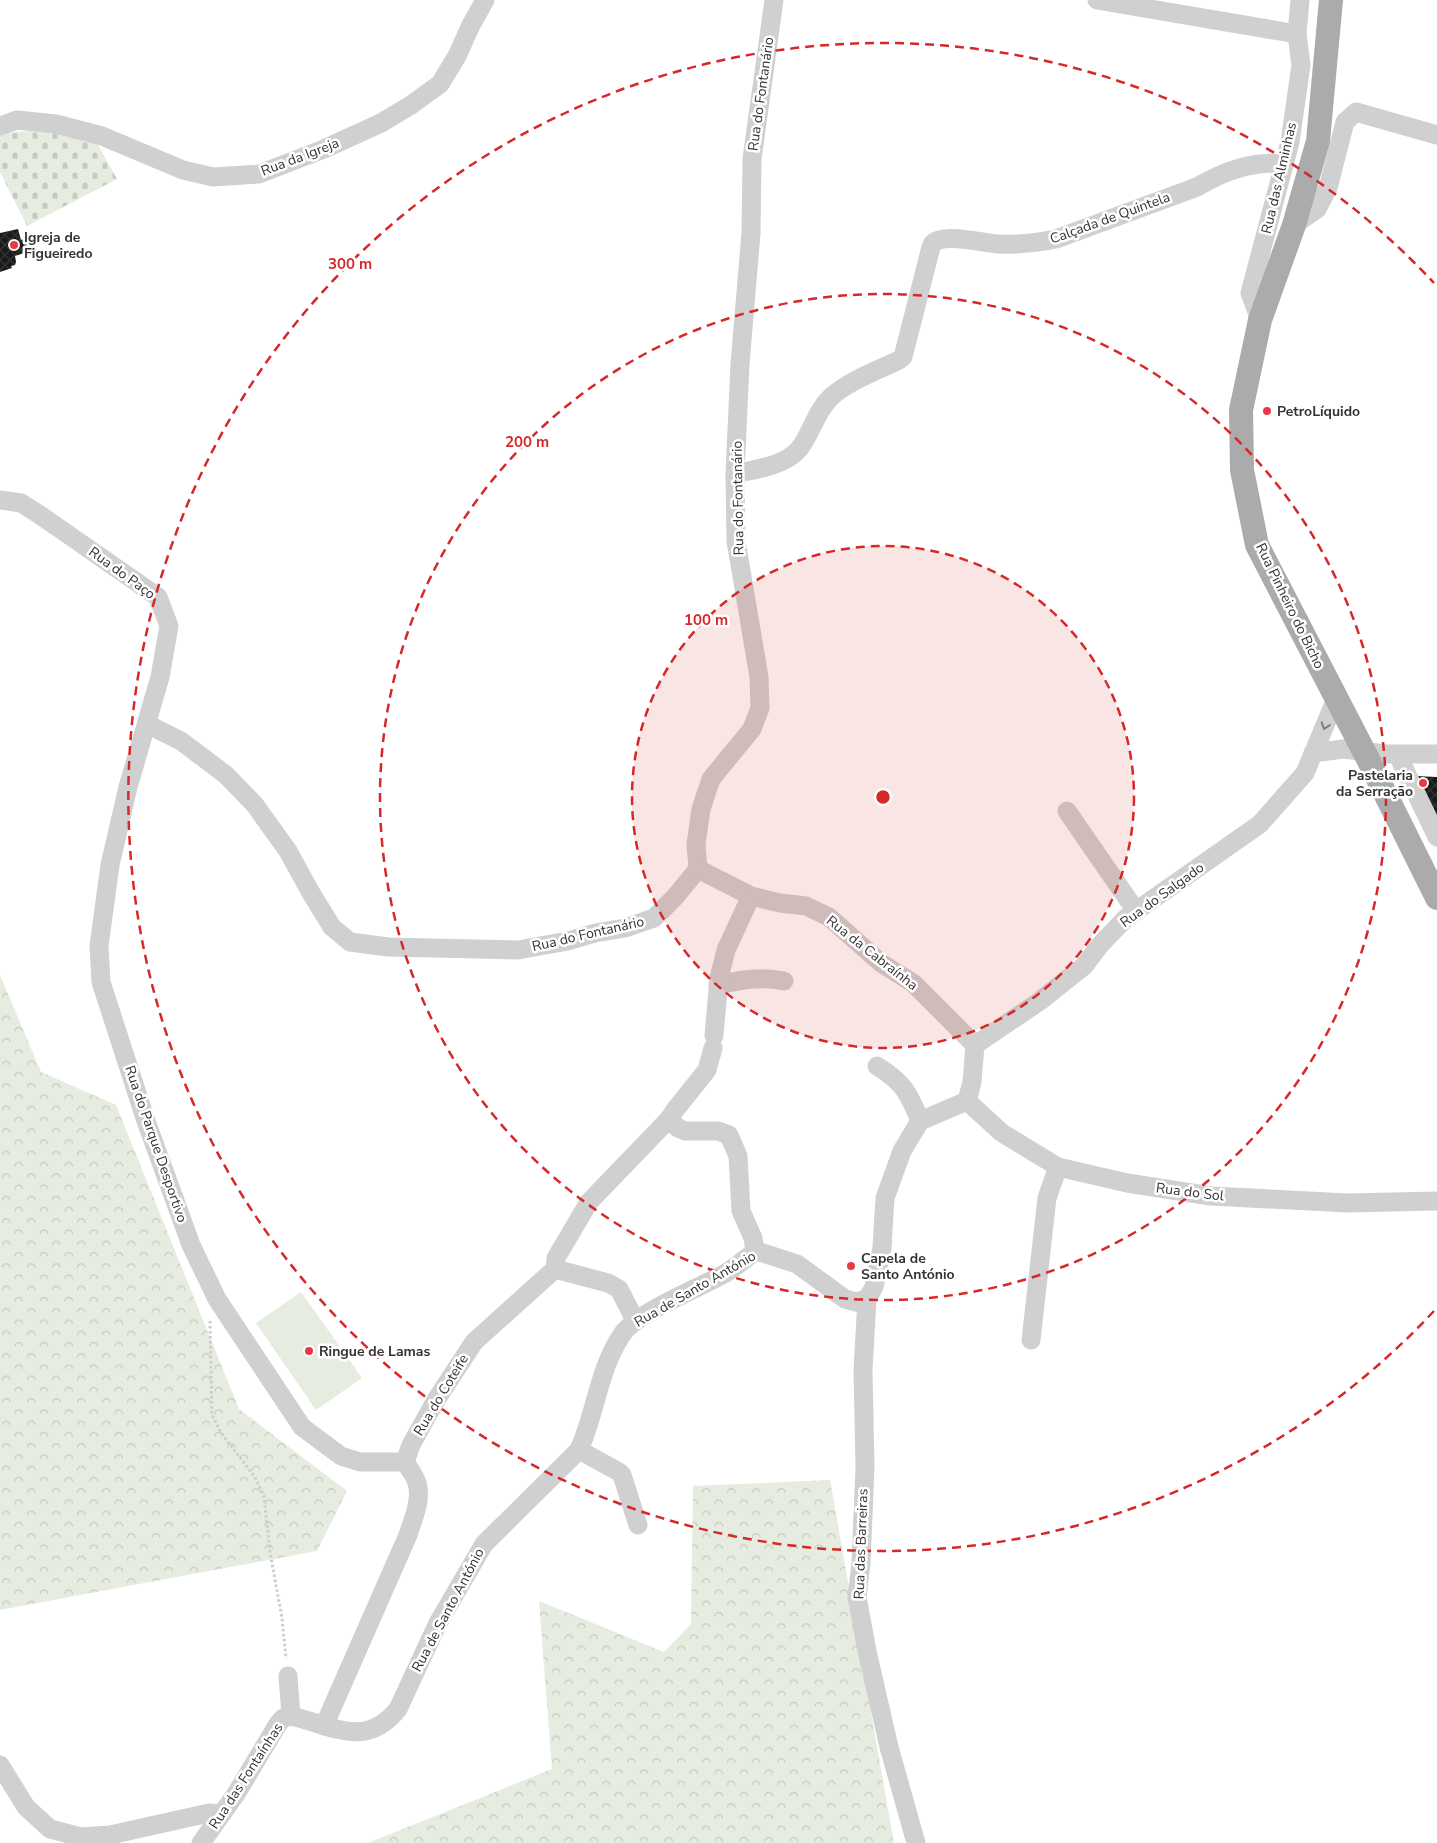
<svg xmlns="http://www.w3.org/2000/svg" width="1437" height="1843" viewBox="0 0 1437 1843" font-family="'Nunito Sans',sans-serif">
  <defs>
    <pattern id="forest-crowns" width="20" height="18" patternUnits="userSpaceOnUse" patternTransform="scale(1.25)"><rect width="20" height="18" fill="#e6ecdf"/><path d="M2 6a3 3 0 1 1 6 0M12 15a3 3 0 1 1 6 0" fill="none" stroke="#c6cbc0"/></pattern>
    <pattern id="cemetery-stones" width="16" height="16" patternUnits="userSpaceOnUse" patternTransform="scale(1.25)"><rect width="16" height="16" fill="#e6ecdf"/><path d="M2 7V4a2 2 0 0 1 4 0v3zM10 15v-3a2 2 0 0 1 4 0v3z" fill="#c6cbc0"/></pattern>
    <pattern id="building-cross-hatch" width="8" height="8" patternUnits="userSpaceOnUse" patternTransform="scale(1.25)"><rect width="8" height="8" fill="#1a1a1a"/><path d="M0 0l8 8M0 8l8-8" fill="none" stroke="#333"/></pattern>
  </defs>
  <rect width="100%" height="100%" fill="#fff"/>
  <g fill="url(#forest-crowns)">
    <polygon points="0,975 41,1072 116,1105 239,1409 347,1491 317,1551 0,1610"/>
    <polygon points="830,1480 894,1843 368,1843 552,1769 539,1601 664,1652 691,1624 693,1486"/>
  </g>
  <polygon fill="url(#cemetery-stones)" points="42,129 98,145 117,179 27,226 0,172 0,136 8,133"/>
  <polygon fill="#e6ecdf" points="301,1292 362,1378 316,1410 256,1323"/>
  <g fill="url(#building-cross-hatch)">
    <polygon points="18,229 21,240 26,238 30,251 15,256 16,262 15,265 11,266 12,268 0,272 0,233"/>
    <polygon points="1416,776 1437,777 1437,818"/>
  </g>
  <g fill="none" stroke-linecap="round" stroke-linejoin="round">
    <polyline stroke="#cdcdcd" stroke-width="3" stroke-dasharray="2.5 2.5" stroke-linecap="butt" points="210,1321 212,1415 222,1434 255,1477 264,1496 270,1552 282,1618 286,1659"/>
    <g stroke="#d0d0d0" stroke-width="19">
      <polyline points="1097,0 1297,34"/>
      <polyline points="0,126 17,120 56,124 102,136 183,170 213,177 259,174 324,149 381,123 411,105 440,84 457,56 471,25 485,0"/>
      <polyline points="1294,225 1317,209 1328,188 1345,122 1356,112 1437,135"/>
      <polyline points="1260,320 1250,293 1290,142 1301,65 1297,34 1300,0"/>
      <path d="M735 474C755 469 785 466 799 449 812 433 815 412 831 397 848 381 879 370 899 360L903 357 930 251C931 245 934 241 939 240 955 235 981 243 998 244 1017 245 1036 243 1056 239L1197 187C1224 171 1253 160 1284 164"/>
      <polyline points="0,500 21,503 40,515 158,597 169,626 160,677 128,787 110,865 99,946 101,982 146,1121 191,1245 217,1299 302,1427 341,1456 360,1462 405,1462"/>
      <polyline points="147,724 181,741 226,775 255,805 288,851 311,893 332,927 350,942 388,947 518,950 568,941 595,933 625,928 654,918 675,897 698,869 696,844 701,809 711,779 752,729 760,708 759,677 736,541 735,474 740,364 751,233 752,159 774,0"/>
      <polyline points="1313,753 1343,749 1386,754 1437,754"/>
      <polyline points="1401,762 1437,837"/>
      <polyline points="1067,811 1136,911"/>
      <polyline points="698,869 751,896 780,903 806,906 829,917 881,963 913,983 975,1045"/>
      <path d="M718 985C740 980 762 976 784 981"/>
      <polyline points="714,1036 719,978 726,950 751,896"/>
      <polyline points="975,1045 1040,1001 1084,966 1100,945 1126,918 1260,824 1305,773 1336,699"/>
      <path d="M877 1066C903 1082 909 1093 920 1121"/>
      <polyline points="967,1101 1002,1133 1058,1167 1127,1183 1211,1196 1348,1203 1437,1201"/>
      <polyline points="669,1119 678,1128 685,1131 718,1131 729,1135 738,1156 741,1211 753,1238 755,1252"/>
      <polyline points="555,1269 608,1283 619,1289 635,1320"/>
      <polyline points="867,1299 863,1370 865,1467 861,1563 857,1597 867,1651 889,1747 916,1843"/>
      <polyline points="1031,1340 1047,1198 1058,1167"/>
      <polyline points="579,1450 619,1472 622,1475 638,1525"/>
      <polyline points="288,1676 291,1716"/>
      <path d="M324 1726 408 1535C413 1519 422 1500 417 1483 415 1476 409 1468 405 1462L411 1445 436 1400 474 1342 555 1269 556 1258 589 1202 669 1119 675 1110 707 1070 713 1048"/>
      <polyline points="0,1765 26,1807 50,1829 81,1837 110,1835 209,1813 222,1814"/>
      <path d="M201 1843 236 1794 278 1724 283 1718 291 1716C332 1725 365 1750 398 1709L438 1623 484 1544 579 1450C596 1412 599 1367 623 1333 638 1312 699 1288 724 1274 735 1268 744 1259 755 1252H760L797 1264 845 1299 856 1302 867 1299 874 1287 882 1248 885 1198 902 1151 920 1121 967 1101 972 1082 975 1045"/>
    </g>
    <polyline stroke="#ababab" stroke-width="24" points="1331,0 1318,141 1294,225 1260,320 1241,410 1242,470 1257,545 1369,761 1437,898"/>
  </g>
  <defs><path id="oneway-chevron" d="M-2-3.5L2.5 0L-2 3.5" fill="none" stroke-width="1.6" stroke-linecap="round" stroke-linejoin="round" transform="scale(1.25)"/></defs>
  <use stroke="#7a7a7a" href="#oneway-chevron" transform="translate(1325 726) rotate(108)"/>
  <circle cx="883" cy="797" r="251" fill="#d62828" fill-opacity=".12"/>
  <g fill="none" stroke="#d62828" stroke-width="2.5" stroke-dasharray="9 6">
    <circle cx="883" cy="797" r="251"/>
    <circle cx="883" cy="797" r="503"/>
    <path d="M1434 1311A754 754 0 1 1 1434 283"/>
  </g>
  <g fill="#e63946" stroke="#fff" stroke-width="2">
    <circle cx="14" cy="245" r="5"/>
    <circle cx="1267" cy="411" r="5"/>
    <circle cx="1423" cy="783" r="5"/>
    <circle cx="851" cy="1266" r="5"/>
    <circle cx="309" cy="1351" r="5"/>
  </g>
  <g text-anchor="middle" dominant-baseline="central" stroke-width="5" stroke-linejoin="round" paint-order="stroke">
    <g font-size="14" fill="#333" stroke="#fff">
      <text transform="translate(761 94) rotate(-82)">Rua do Fontanário</text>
      <text transform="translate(300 157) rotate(-21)">Rua da Igreja</text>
      <text transform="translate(1279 178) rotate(-77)">Rua das Alminhas</text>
      <text transform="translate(1110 218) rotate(-20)">Calçada de Quintela</text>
      <text transform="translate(738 498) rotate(-91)">Rua do Fontanário</text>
      <text transform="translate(122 573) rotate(36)">Rua do Paço</text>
      <text transform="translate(1290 606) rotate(64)">Rua Pinheiro do Bicho</text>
      <text transform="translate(1162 895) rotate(-36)">Rua do Salgado</text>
      <text transform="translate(588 934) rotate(-13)">Rua do Fontanário</text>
      <text transform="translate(872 953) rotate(38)">Rua da Cabraínha</text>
      <text transform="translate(156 1144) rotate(71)">Rua do Parque Desportivo</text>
      <text transform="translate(1190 1192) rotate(7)">Rua do Sol</text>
      <text transform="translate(695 1289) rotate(-30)">Rua de Santo António</text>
      <text transform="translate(441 1395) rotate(-59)">Rua do Coteife</text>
      <text transform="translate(861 1544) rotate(-88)">Rua das Barreiras</text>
      <text transform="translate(448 1610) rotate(-62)">Rua de Santo António</text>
      <text transform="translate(246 1776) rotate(-57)">Rua das Fontaínhas</text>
    </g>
    <g font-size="14" font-weight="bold" fill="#333" stroke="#fff" text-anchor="start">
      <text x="24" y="237">Igreja de<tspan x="24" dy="16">Figueiredo</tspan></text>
      <text x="1277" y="411">PetroLíquido</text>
      <text x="1413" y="775" text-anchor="end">Pastelaria<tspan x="1413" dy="16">da Serração</tspan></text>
      <text x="861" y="1258">Capela de<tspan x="861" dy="16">Santo António</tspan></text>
      <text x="319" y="1351">Ringue de Lamas</text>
    </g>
  </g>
  <circle cx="883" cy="797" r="8" fill="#d62828" stroke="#fff" stroke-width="2.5"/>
  <g font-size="15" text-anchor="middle" font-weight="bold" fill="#d62828" stroke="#fff" stroke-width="5" stroke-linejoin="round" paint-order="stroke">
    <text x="350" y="269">300 m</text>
    <text x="527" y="447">200 m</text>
    <text x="706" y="625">100 m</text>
  </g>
</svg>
